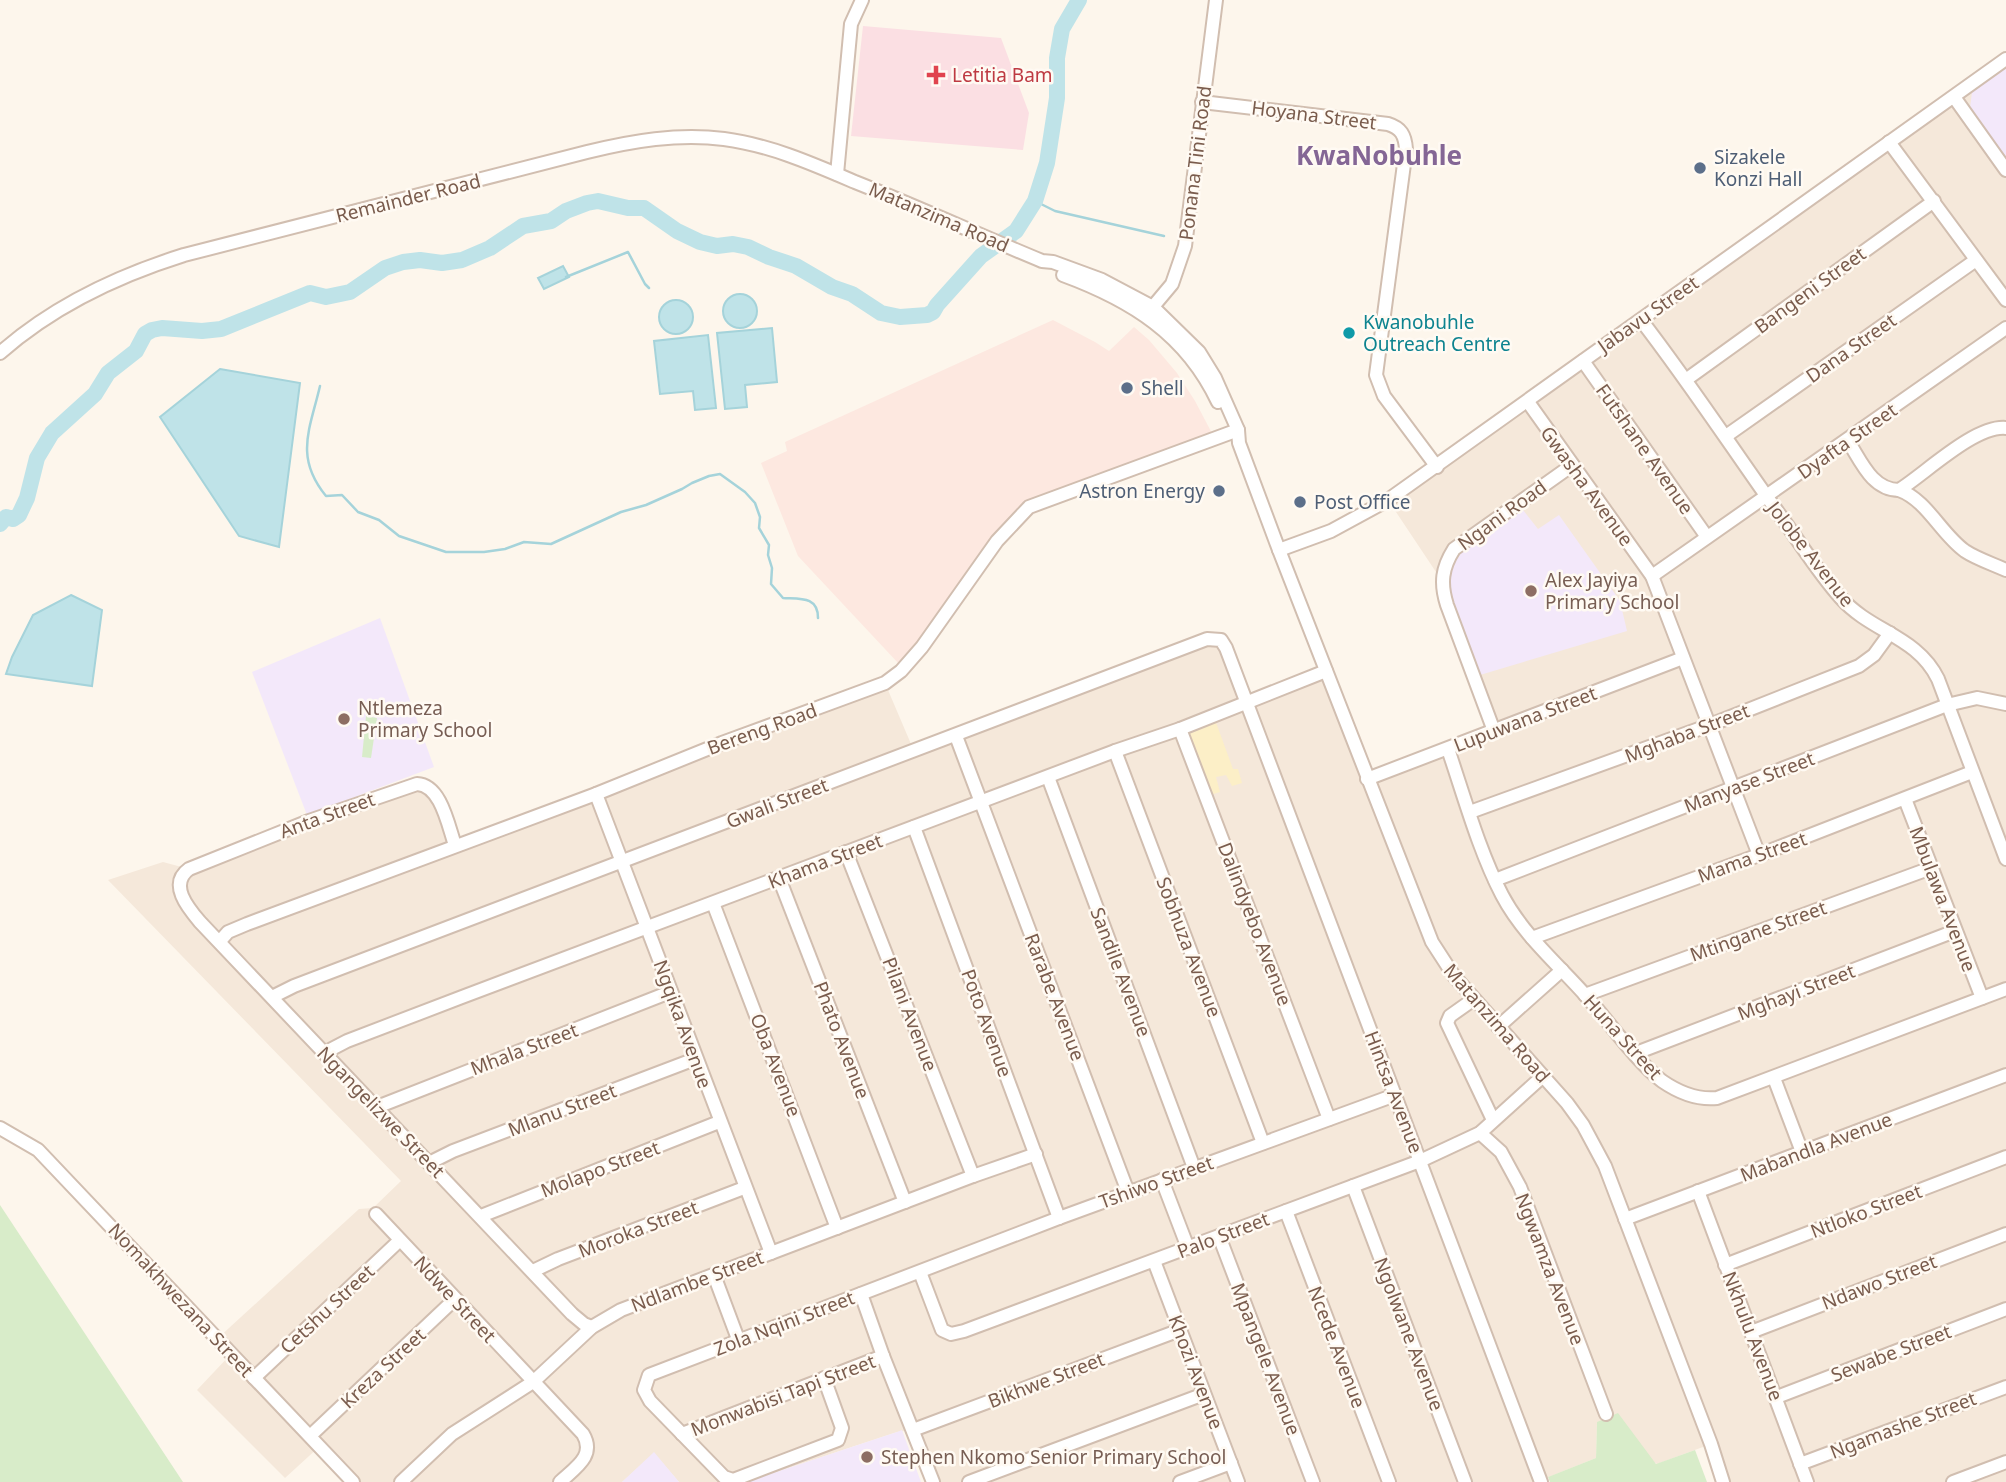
<svg xmlns="http://www.w3.org/2000/svg" width="2006" height="1482" viewBox="0 0 2006 1482" font-family="'Noto Sans',sans-serif">
  <rect width="100%" height="100%" fill="#fdf6ec"/>
  <polygon fill="#f5e8da" points="2006,59 2006,1482 1723,1482 1711,1444 1657,1464 1597,1422 1596,1458 1541,1480 1541,1482 933,1482 912,1430 897,1432 746,1482 679,1482 654,1453 622,1482 353,1482 320,1446 285,1478 197,1390 231,1354 217,1339 359,1209 373,1208 401,1181 108,880 163,862 189,869 428,786 455,845 885,683 914,751 1217,639 1247,702 1326,671 1367,779 1493,731 1442,581 1388,500"/>
  <polygon fill="#fde8e0" points="1053,320 1095,342 1109,351 1134,327 1149,340 1177,373 1195,401 1214,437 1035,501 926,635 899,664 798,556 761,463 787,451 785,442"/>
  <g fill="#f3e8fa">
    <polygon points="2006,68 2006,157 1970,108 1972,92"/>
    <polygon points="1523,510 1538,529 1559,515 1620,601 1627,631 1480,675 1456,616 1447,585 1455,561 1467,546"/>
    <polygon points="380,618 434,767 307,815 252,672"/>
    <polygon points="902,1430 921,1482 746,1482 897,1432"/>
    <polygon points="654,1452 679,1482 622,1482"/>
  </g>
  <polygon fill="#fbdfe3" points="863,26 1001,38 1029,113 1023,150 851,136"/>
  <g fill="#d8ecc9">
    <polygon points="366,716 377,718 371,758 362,757"/>
    <polygon points="0,1205 183,1482 0,1482"/>
    <polygon points="1618,1413 1656,1464 1695,1450 1707,1482 1550,1482 1548,1477 1596,1458 1597,1422"/>
  </g>
  <polygon fill="#fcefc7" points="1214,717 1233,769 1238,769 1242,783 1232,786 1226,775 1216,777 1220,792 1210,795 1188,732"/>
  <g fill="#bfe3e8" stroke="#a5d3da" stroke-width="2">
    <polygon points="563,266 569,277 544,289 538,278"/>
    <circle cx="740" cy="311" r="17"/>
    <circle cx="676" cy="317" r="17"/>
    <polygon points="772,328 777,382 745,385 747,407 725,409 717,333"/>
    <polygon points="708,335 716,408 695,410 693,391 660,394 654,341"/>
    <polygon points="220,369 300,383 279,547 239,536 160,417"/>
    <polygon points="71,595 102,610 92,686 6,674 12,657 33,615"/>
  </g>
  <g fill="none" stroke-linecap="round" stroke-linejoin="round">
    <g stroke="#a5d3da" stroke-width="2.5">
      <polyline points="1035,201 1055,211 1164,236"/>
      <polyline points="566,277 628,252 645,284 649,288"/>
      <path d="M320 386C310 429 294 457 326 496L342 495 358 512 379 520 399 536 446 552H484L505 549 524 542 551 544 621 512 646 505 682 489 692 483 709 476 720 474 745 492 755 503 760 517 759 528 769 545 768 555 772 568 771 584 783 598C800 599 818 596 818 618"/>
    </g>
    <polyline stroke="#bfe3e8" stroke-width="16" points="0,524 6,517 13,519 19,515 27,498 37,458 52,433 95,394 108,373 136,351 145,334 152,330 162,328 202,331 221,329 310,293 326,297 350,292 385,268 403,262 420,260 442,263 462,260 490,248 523,226 551,221 566,211 587,203 598,201 628,208 644,208 677,231 700,242 717,246 733,244 748,247 769,257 796,266 832,287 852,294 881,313 900,317 927,315 933,312 937,305 981,256 1016,231 1035,201 1047,163 1057,98 1057,58 1062,29 1079,0"/>
    <g stroke="#d1beb0" stroke-width="16">
      <g id="minor">
        <polyline points="1954,97 2006,170"/>
        <path d="M1202 102 1388 124C1401 128 1405 135 1406 149L1376 375 1384 396 1437 467"/>
        <polyline points="1889,142 2006,300"/>
        <polyline points="837,174 851,24 862,0"/>
        <path d="M1063 275C1131 300 1186 334 1218 402"/>
        <polyline points="1146,315 1172,284 1185,246 1216,0"/>
        <path d="M1641 320C1692 386 1738 457 1787 525 1804 549 1821 576 1841 598 1871 632 1917 636 1938 679L2006 859"/>
        <path d="M0 353C53 306 117 276 184 255L587 152C632 141 678 133 724 139 770 145 813 164 855 182 918 207 979 235 1042 261L1053 262 1102 280 1153 307 1199 352 1215 378 1238 430 1239 443 1279 550 1432 942 1454 976 1567 1103 1583 1125 1605 1166 1711 1444 1723 1482"/>
        <polyline points="1583,361 1707,537"/>
        <polyline points="1687,379 1934,201"/>
        <polyline points="1528,402 1652,576 1759,855"/>
        <polyline points="1726,436 1976,260"/>
        <path d="M1848 441C1861 461 1872 490 1899 490 1926 473 1975 425 2006 428"/>
        <path d="M1899 490C1927 500 1941 534 1965 551 1977 559 1993 564 2006 570"/>
        <polyline points="1279,550 1331,531 1388,500 2006,59"/>
        <polyline points="1652,576 2006,328"/>
        <polyline points="1180,729 1329,1119"/>
        <path d="M1494 731 1447 605C1440 583 1442 568 1454 549L1571 466"/>
        <polyline points="956,736 1128,1192"/>
        <path d="M1448 749C1464 796 1479 851 1502 895 1523 935 1558 964 1587 997 1609 1022 1637 1062 1662 1081 1678 1092 1698 1100 1717 1098L2006 989"/>
        <polyline points="1115,751 1263,1143"/>
        <polyline points="1048,777 1194,1168"/>
        <polyline points="1367,779 1683,658"/>
        <polyline points="596,794 771,1253"/>
        <polyline points="1905,799 1982,998"/>
        <polyline points="1470,812 1710,725 1859,666 1874,655 1890,633"/>
        <polyline points="914,827 1059,1218"/>
        <path d="M455 845C448 825 441 785 417 784L309 821 189 869C168 884 188 908 200 922L572 1314 584 1324 592 1327"/>
        <polyline points="846,852 973,1176"/>
        <polyline points="779,878 905,1202"/>
        <polyline points="1495,880 1947,705 1977,698 2006,704"/>
        <polyline points="713,903 837,1228"/>
        <polyline points="1532,938 1759,855 1972,772"/>
        <polyline points="220,941 228,932 247,924 596,794 722,743 885,683 901,671 922,647 997,541 1029,507 1238,430"/>
        <polyline points="1585,995 1931,868"/>
        <polyline points="272,997 294,986 1207,639 1221,640 1226,648 1541,1482"/>
        <polyline points="1474,999 1450,1016 1447,1023 1493,1120"/>
        <polyline points="1498,1027 1562,970"/>
        <polyline points="324,1053 347,1041 462,997 1115,751 1180,729 1326,671"/>
        <polyline points="1636,1053 1955,931"/>
        <polyline points="1774,1078 1802,1152"/>
        <polyline points="377,1107 670,992"/>
        <polyline points="0,1128 38,1150 353,1482"/>
        <polyline points="1480,1133 1501,1152 1520,1187 1606,1414"/>
        <polyline points="429,1163 453,1151 695,1059"/>
        <polyline points="1162,1180 1188,1248"/>
        <polyline points="1353,1186 1465,1482"/>
        <polyline points="1698,1191 1807,1482"/>
        <polyline points="1286,1211 1389,1482"/>
        <path d="M376 1214 583 1434C596 1456 575 1468 560 1482"/>
        <polyline points="481,1216 719,1122"/>
        <polyline points="1625,1219 2006,1075"/>
        <polyline points="1219,1236 1313,1482"/>
        <polyline points="1154,1261 1238,1482"/>
        <polyline points="1725,1265 2006,1157"/>
        <polyline points="533,1271 558,1259 744,1188"/>
        <polyline points="920,1272 942,1330 951,1334 964,1331 1420,1161 1480,1133 1543,1076"/>
        <polyline points="714,1275 738,1339"/>
        <polyline points="861,1294 883,1356 933,1482"/>
        <polyline points="1751,1332 2006,1234"/>
        <polyline points="254,1378 400,1240"/>
        <polyline points="824,1378 842,1428 838,1440 733,1480 724,1477 650,1401 644,1390 649,1375 1059,1218 1395,1095"/>
        <polyline points="1777,1397 2006,1309"/>
        <polyline points="913,1430 1180,1330"/>
        <polyline points="682,1434 883,1356"/>
        <polyline points="310,1436 455,1299"/>
        <polyline points="1800,1464 2006,1387"/>
        <polyline points="401,1482 452,1434 533,1382 592,1327 621,1310 973,1176 1036,1154"/>
        <polyline points="969,1482 1204,1394"/>
        <polyline points="1180,1482 1231,1463"/>
        <polyline points="1953,1482 2006,1462"/>
      </g>
    </g>
    <use href="#minor" stroke="#fff" stroke-width="12"/>
  </g>
  <path fill="#e0444e" stroke="#fffaf3" stroke-width="2.5" d="M932.5 64.5h7v7h7v7h-7v7h-7v-7h-7v-7h7z"/>
  <g fill="#5c6f8a" stroke="#fffaf3" stroke-width="2.5">
    <circle cx="1700" cy="168" r="7"/>
    <circle cx="1127" cy="388" r="7"/>
    <circle cx="1219" cy="491" r="7"/>
    <circle cx="1300" cy="502" r="7"/>
  </g>
  <circle fill="#0f9aa8" stroke="#fffaf3" stroke-width="2.5" cx="1349" cy="333" r="7"/>
  <g fill="#8d6e63" stroke="#fffaf3" stroke-width="2.5">
    <circle cx="1531" cy="591" r="7"/>
    <circle cx="344" cy="719" r="7"/>
    <circle cx="867" cy="1457" r="7"/>
  </g>
  <g text-anchor="middle" dominant-baseline="central" stroke-width="5" stroke-linejoin="round" paint-order="stroke">
    <g font-size="19" fill="#be3a42" stroke="#fffaf3" text-anchor="start">
      <text x="952" y="75">Letitia Bam</text>
    </g>
    <g font-size="19" fill="#7a5c4d" stroke="#fffaf3">
      <text transform="translate(1314 115) rotate(7)">Hoyana Street</text>
      <text transform="translate(1195 163) rotate(-83)">Ponana Tini Road</text>
      <text transform="translate(408 198) rotate(-14)">Remainder Road</text>
      <text transform="translate(939 217) rotate(23)">Matanzima Road</text>
      <text transform="translate(1810 290) rotate(-36)">Bangeni Street</text>
      <text transform="translate(1648 314) rotate(-35)">Jabavu Street</text>
      <text transform="translate(1851 348) rotate(-35)">Dana Street</text>
      <text transform="translate(1847 441) rotate(-35)">Dyafta Street</text>
      <text transform="translate(1645 449) rotate(55)">Futshane Avenue</text>
      <text transform="translate(1587 486) rotate(54)">Gwasha Avenue</text>
      <text transform="translate(1502 515) rotate(-36)">Ngani Road</text>
      <text transform="translate(1811 554) rotate(52)">Jolobe Avenue</text>
      <text transform="translate(1525 719) rotate(-21)">Lupuwana Street</text>
      <text transform="translate(762 729) rotate(-20)">Bereng Road</text>
      <text transform="translate(1687 733) rotate(-21)">Mghaba Street</text>
      <text transform="translate(1749 782) rotate(-21)">Manyase Street</text>
      <text transform="translate(777 803) rotate(-21)">Gwali Street</text>
      <text transform="translate(327 815) rotate(-20)">Anta Street</text>
      <text transform="translate(1752 857) rotate(-20)">Mama Street</text>
      <text transform="translate(825 861) rotate(-21)">Khama Street</text>
      <text transform="translate(1943 899) rotate(69)">Mbulawa Avenue</text>
      <text transform="translate(1255 924) rotate(69)">Dalindyebo Avenue</text>
      <text transform="translate(1758 931) rotate(-20)">Mtingane Street</text>
      <text transform="translate(1189 947) rotate(69)">Sobhuza Avenue</text>
      <text transform="translate(1121 972) rotate(69)">Sandile Avenue</text>
      <text transform="translate(1796 992) rotate(-21)">Mghayi Street</text>
      <text transform="translate(1055 997) rotate(69)">Rarabe Avenue</text>
      <text transform="translate(910 1014) rotate(69)">Pilani Avenue</text>
      <text transform="translate(987 1023) rotate(70)">Poto Avenue</text>
      <text transform="translate(1497 1023) rotate(49)">Matanzima Road</text>
      <text transform="translate(683 1024) rotate(70)">Ngqika Avenue</text>
      <text transform="translate(1623 1037) rotate(48)">Huna Street</text>
      <text transform="translate(842 1040) rotate(69)">Phato Avenue</text>
      <text transform="translate(524 1049) rotate(-21)">Mhala Street</text>
      <text transform="translate(776 1065) rotate(69)">Oba Avenue</text>
      <text transform="translate(1394 1092) rotate(69)">Hintsa Avenue</text>
      <text transform="translate(562 1110) rotate(-21)">Mlanu Street</text>
      <text transform="translate(381 1112) rotate(46)">Ngangelizwe Street</text>
      <text transform="translate(1816 1147) rotate(-21)">Mabandla Avenue</text>
      <text transform="translate(600 1169) rotate(-21)">Molapo Street</text>
      <text transform="translate(1156 1182) rotate(-20)">Tshiwo Street</text>
      <text transform="translate(1866 1211) rotate(-21)">Ntloko Street</text>
      <text transform="translate(638 1229) rotate(-21)">Moroka Street</text>
      <text transform="translate(1223 1235) rotate(-21)">Palo Street</text>
      <text transform="translate(1550 1269) rotate(69)">Ngwamza Avenue</text>
      <text transform="translate(697 1281) rotate(-21)">Ndlambe Street</text>
      <text transform="translate(1879 1282) rotate(-21)">Ndawo Street</text>
      <text transform="translate(455 1299) rotate(47)">Ndwe Street</text>
      <text transform="translate(181 1300) rotate(47)">Nomakhwezana Street</text>
      <text transform="translate(327 1309) rotate(-43)">Cetshu Street</text>
      <text transform="translate(784 1323) rotate(-21)">Zola Nqini Street</text>
      <text transform="translate(1409 1334) rotate(69)">Ngolwane Avenue</text>
      <text transform="translate(1753 1336) rotate(69)">Nkhulu Avenue</text>
      <text transform="translate(1337 1347) rotate(69)">Ncede Avenue</text>
      <text transform="translate(1891 1353) rotate(-21)">Sewabe Street</text>
      <text transform="translate(1266 1359) rotate(69)">Mpangele Avenue</text>
      <text transform="translate(383 1368) rotate(-43)">Kreza Street</text>
      <text transform="translate(1196 1372) rotate(69)">Khozi Avenue</text>
      <text transform="translate(1046 1380) rotate(-21)">Bikhwe Street</text>
      <text transform="translate(783 1395) rotate(-21)">Monwabisi Tapi Street</text>
      <text transform="translate(1903 1425) rotate(-21)">Ngamashe Street</text>
    </g>
    <g font-size="19" fill="#4e5e75" stroke="#fffaf3" text-anchor="start">
      <text x="1714" y="157">Sizakele<tspan x="1714" dy="22">Konzi Hall</tspan></text>
      <text x="1141" y="388">Shell</text>
      <text x="1205" y="491" text-anchor="end">Astron Energy</text>
      <text x="1314" y="502">Post Office</text>
    </g>
    <g font-size="19" fill="#0d838f" stroke="#fffaf3" text-anchor="start">
      <text x="1363" y="322">Kwanobuhle<tspan x="1363" dy="22">Outreach Centre</tspan></text>
    </g>
    <g font-size="19" fill="#785e54" stroke="#fffaf3" text-anchor="start">
      <text x="1545" y="580">Alex Jayiya<tspan x="1545" dy="22">Primary School</tspan></text>
      <text x="358" y="708">Ntlemeza<tspan x="358" dy="22">Primary School</tspan></text>
      <text x="881" y="1457">Stephen Nkomo Senior Primary School</text>
    </g>
    <g font-size="26" font-weight="bold" fill="#846695" stroke="#fffaf3">
      <text x="1379" y="155">KwaNobuhle</text>
    </g>
  </g>
</svg>
